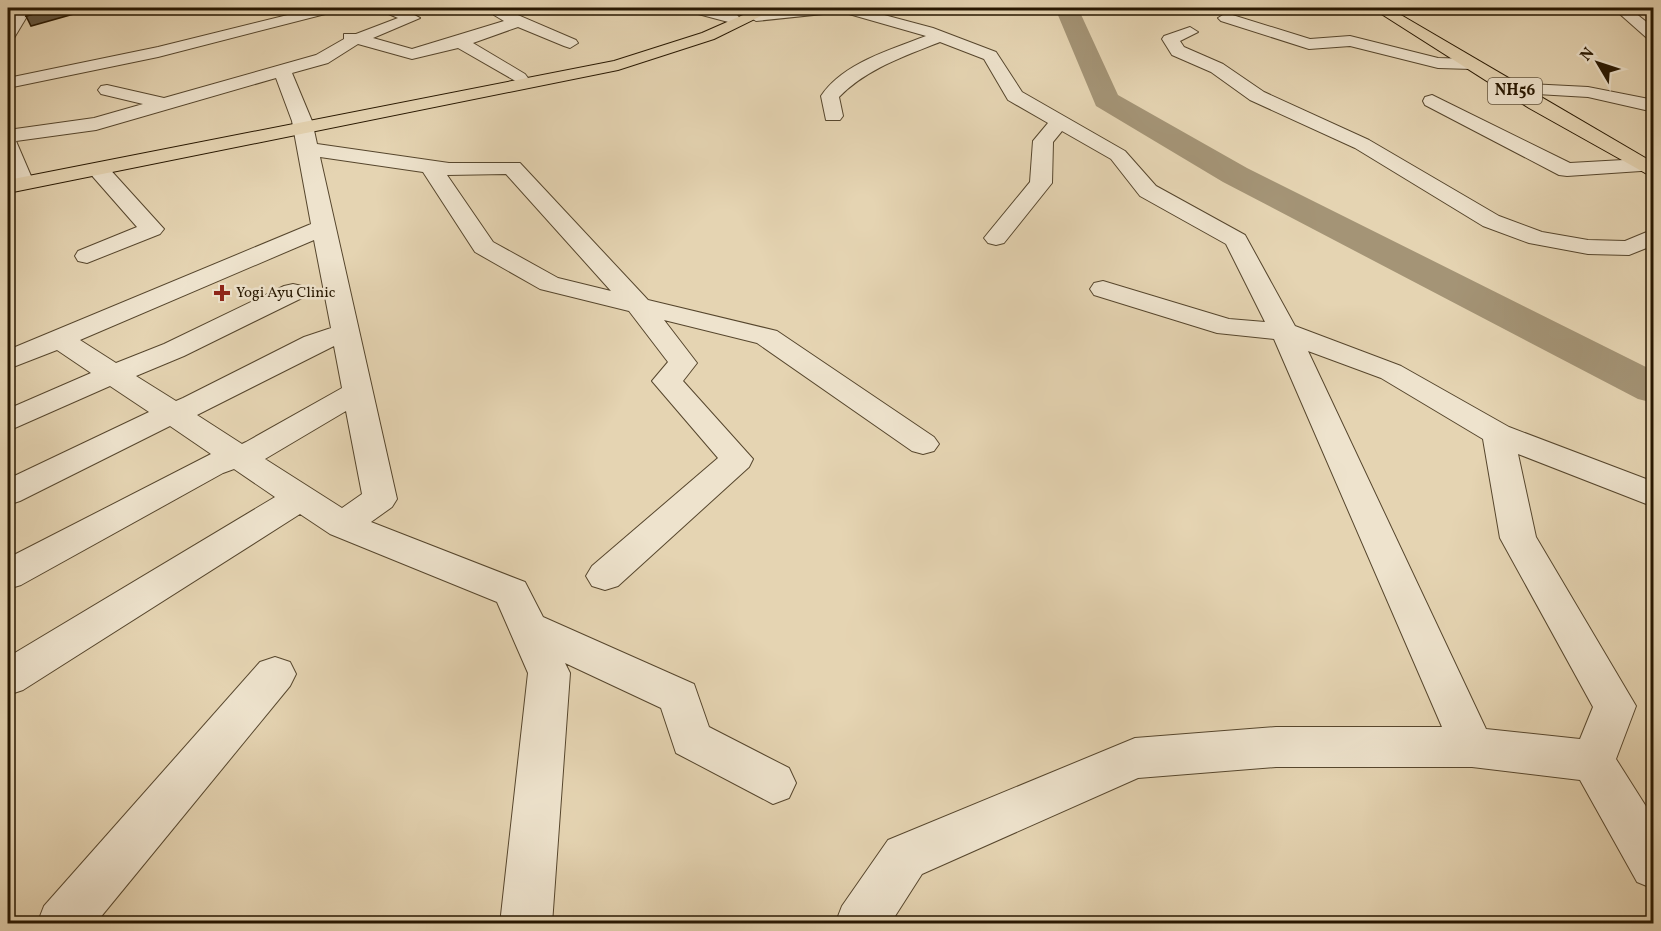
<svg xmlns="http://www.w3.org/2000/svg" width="1661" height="931" viewBox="0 0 1661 931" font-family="Vollkorn,serif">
  <rect width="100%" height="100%" fill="#e5d4b2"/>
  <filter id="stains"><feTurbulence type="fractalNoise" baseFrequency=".00333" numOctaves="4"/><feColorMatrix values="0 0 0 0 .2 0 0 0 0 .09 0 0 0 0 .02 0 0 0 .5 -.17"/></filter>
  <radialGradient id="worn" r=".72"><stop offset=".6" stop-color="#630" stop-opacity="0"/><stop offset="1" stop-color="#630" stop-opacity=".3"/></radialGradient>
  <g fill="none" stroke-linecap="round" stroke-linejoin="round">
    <polygon fill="#a49476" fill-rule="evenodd" points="1055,8 1078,8 1118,95 1247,168 1654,371 1654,403 1638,399 1223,182 1096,106"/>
    <g stroke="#56462d" stroke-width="2">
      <g id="street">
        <polygon points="18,8 32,8 14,38 8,40 8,23"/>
        <polygon points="316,8 339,8 337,11 158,57 8,88 8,78 158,47"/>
        <path d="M383 8H401L420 18 373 38 412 49 504 21 494 15 504 9 576 40 578 43 570 48 564 46 518 27 473 43 525 74 528 78 519 83 458 48 412 59 358 44 328 63 292 73 312 121 317 144 449 163H520L648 300 777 331 934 437 939 444 934 451 923 454 912 451 757 343 664 320 697 363 683 381 753 459 749 467 618 586 605 590 592 586 586 576 592 566 718 458 652 381 668 362 629 311 540 289 475 252 423 172 320 157 397 499 392 507 371 522 525 582 543 617 694 684 709 727 789 768 796 783 789 798 773 804 676 753 661 708 565 663 570 673 552 924H500L528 673 497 602 330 534 300 514 23 690 8 695V657L275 497 234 469 223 473 21 585 8 589V558L211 454 170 426 20 501 8 505V479L149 412 110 386 8 431V409L91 373 57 350 8 369V350L311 224 292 121 276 78 96 130 16 141 31 176 28 181H12L8 171V130L94 118 143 104 101 94 98 90 101 86 107 85 164 98 316 55 344 39V34H356L398 18 384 12ZM506 174 611 291 558 278 493 242 447 175ZM314 240 331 328 304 337 183 398 176 401 136 376 184 356 302 298 306 292 302 286 293 284 284 286 164 344 116 363 80 340ZM334 346 342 388 246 442 242 444 197 415ZM346 411 362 494 342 508 265 459Z"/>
        <polygon points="685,8 708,8 737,15 740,18 732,23 687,11"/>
        <path d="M799 8H858L933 28 996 52 1022 92 1125 151 1156 186 1245 235 1295 326 1401 366 1509 427 1654 482V507L1518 454 1536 537 1636 706 1616 759 1654 819V889L1637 882 1580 780 1472 767H1276L1138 778 922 874 890 924H835L842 906 888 840 1135 738 1276 727H1442L1274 339 1217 333 1094 295 1090 289 1094 283 1103 281 1229 319 1265 322 1226 244 1140 196 1111 159 1062 131 1053 142 1052 183 1004 243 996 245 988 243 984 238 988 233 1030 182 1033 141 1048 123 1008 100 984 59 940 42C905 56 866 69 839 97L843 116 840 120H826L821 96C843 63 890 50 926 36L842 12 756 21 748 16 756 11ZM1308 351 1381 378 1483 439 1500 538 1593 707 1580 739 1486 729Z"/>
        <polygon points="1613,8 1629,8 1654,28 1654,41 1648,39"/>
        <polygon points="1226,13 1310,39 1350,36 1438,58 1472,59 1481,64 1472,69 1438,68 1350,46 1309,49 1221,21 1218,18"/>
        <polygon points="1190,27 1198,32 1180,41 1184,47 1223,64 1264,92 1369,140 1499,216 1542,232 1588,240 1625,241 1654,229 1654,245 1629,255 1588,254 1529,243 1483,226 1355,148 1250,100 1211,72 1172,55 1162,39 1164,36"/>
        <polygon points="1510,83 1588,87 1654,100 1654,112 1588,97 1504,92 1501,88"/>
        <polygon points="1432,95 1570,163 1641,159 1648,161 1652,165 1648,169 1641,171 1567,176 1559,175 1425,105 1423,101 1425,97"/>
        <polygon points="98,164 106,165 164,229 160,234 87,263 78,261 75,256 78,251 137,227 87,170 90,165"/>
        <polygon points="275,657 290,662 296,674 290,686 95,924 37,924 44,906 260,662"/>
      </g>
    </g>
    <g stroke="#271701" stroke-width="2">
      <polygon id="primary" points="759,8 777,8 714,39 618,70 8,193 8,180 614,61 702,33"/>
    </g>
    <g stroke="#271701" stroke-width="2">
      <polygon id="highway" points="1372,8 1389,8 1654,163 1654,178 1529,108"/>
    </g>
    <use href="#street" fill="#eee3cd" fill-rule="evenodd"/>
    <use href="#primary" fill="#e5d4b2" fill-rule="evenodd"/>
    <use href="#highway" fill="#e5d4b2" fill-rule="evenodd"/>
  </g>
  <polygon fill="#615541" stroke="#271701" stroke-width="1.5" points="56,8 95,8 31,26 26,16"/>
  <polygon fill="#8a795d" stroke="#271701" stroke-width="1.5" points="30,8 56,8 26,16"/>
  <path fill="#8f2418" stroke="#eee3cd" stroke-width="2" d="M219 284h6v6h6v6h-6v6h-6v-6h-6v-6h6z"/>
  <g text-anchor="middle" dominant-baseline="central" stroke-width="5" stroke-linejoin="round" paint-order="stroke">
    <g font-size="15" fill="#271701" stroke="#eee3cd" text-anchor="start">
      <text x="236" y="293">Yogi Ayu Clinic</text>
    </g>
    <rect fill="#eee3cd" stroke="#63543e" stroke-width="1.5" x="1488" y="78" width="54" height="26" rx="4.5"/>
    <g font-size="16" font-weight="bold" fill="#271701">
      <text x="1515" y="91">NH56</text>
    </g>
  </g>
  <rect width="1661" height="931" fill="none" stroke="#e5d4b2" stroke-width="30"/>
  <rect x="9" y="9" width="1643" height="913" fill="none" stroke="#271701" stroke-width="3"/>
  <rect x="15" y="15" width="1631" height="901" fill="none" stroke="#271701" stroke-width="1.5"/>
  <g transform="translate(1598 63) rotate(309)" stroke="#eee3cd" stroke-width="4.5" paint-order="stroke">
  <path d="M0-4.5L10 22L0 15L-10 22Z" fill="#271701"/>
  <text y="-9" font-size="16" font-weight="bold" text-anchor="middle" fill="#271701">N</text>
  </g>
  <rect width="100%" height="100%" filter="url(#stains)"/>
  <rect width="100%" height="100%" fill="url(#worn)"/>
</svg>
